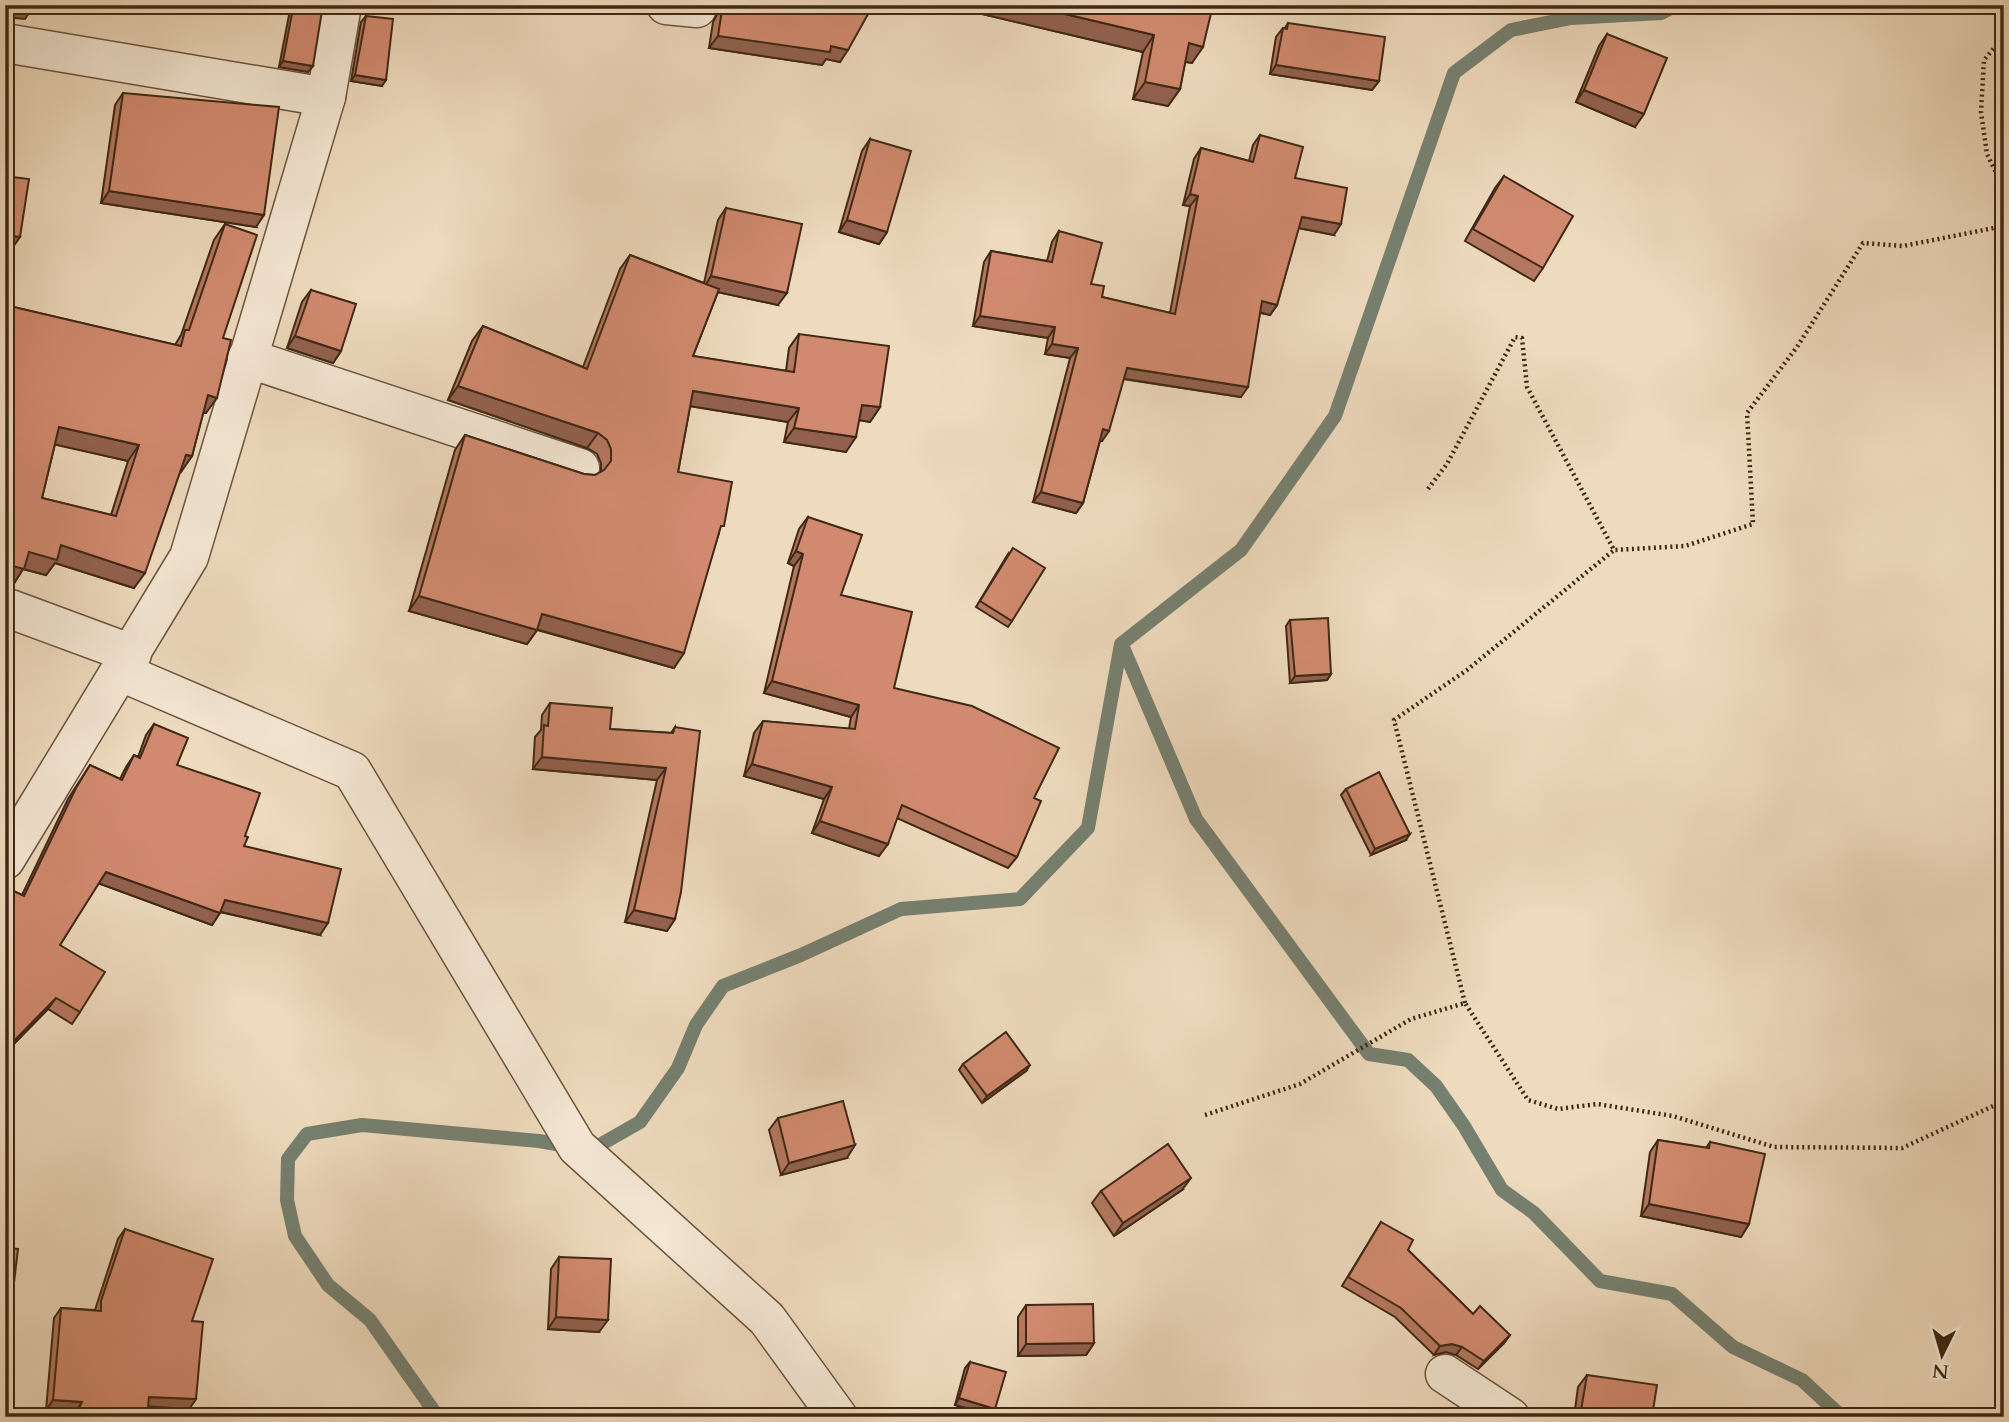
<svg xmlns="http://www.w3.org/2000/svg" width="2009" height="1422" viewBox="0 0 2009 1422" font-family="Cardo,serif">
  <rect width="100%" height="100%" fill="#eedabd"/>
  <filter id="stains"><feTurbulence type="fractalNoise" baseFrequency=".00286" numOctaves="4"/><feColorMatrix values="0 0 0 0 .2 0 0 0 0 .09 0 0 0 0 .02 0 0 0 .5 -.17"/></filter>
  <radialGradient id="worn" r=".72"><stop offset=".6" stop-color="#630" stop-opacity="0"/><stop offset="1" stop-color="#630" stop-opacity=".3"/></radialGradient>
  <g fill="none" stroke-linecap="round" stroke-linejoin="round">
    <g stroke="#768070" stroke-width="14">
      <polyline points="1122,645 1196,819 1369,1054 1408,1060 1436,1086 1464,1126 1502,1190 1534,1213 1600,1281 1672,1294 1733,1347 1802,1380 1842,1417"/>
      <polyline points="438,1417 370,1320 328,1285 295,1236 287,1200 288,1159 307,1134 362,1125 539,1141 591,1150 640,1122 678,1068 696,1025 723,986 801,955 901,909 1020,899 1088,828 1121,644 1241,550 1335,416 1454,73 1511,30 1571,18 1661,13 1676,5"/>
    </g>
    <g stroke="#6c543f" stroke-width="41">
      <g id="street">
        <polyline points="666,5 697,8"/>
        <polyline points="5,43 326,97"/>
        <polyline points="247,358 580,468"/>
        <polyline points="5,607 132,654"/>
        <polyline points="121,672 352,771 577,1147 767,1319 838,1417"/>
        <polyline points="5,860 189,557 326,97 342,5"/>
        <polyline points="1445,1374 1510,1417"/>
      </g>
    </g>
    <g stroke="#402815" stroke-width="4.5" stroke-dasharray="2 3.5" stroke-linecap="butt">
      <polyline points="2004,36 1984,60 1981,112 1987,154 2004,189"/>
      <polyline points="1428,489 1447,464 1515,337 1522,338 1527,387 1614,550 1685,546 1753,524 1747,413 1797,347 1863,243 1903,246 2004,226"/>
      <polyline points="1465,1003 1394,720 1467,670 1614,550"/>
      <polyline points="1205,1115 1300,1084 1411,1019 1465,1003 1528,1100 1558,1109 1597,1104 1673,1116 1774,1147 1902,1148 2004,1101"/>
      <polyline points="1992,1417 2004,1389"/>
    </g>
    <use href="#street" stroke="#f4e7d4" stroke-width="38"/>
  </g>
  <g fill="#b4775f" stroke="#402815" stroke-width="2" fill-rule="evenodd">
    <polygon points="718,5 873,5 840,62 826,59 822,65 709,48 713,22 719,11"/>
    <polygon points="944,5 1213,5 1192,63 1185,62 1180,89 1168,106 1133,99 1143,52"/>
    <polygon points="293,8 313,66 308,72 279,67 289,15"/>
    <polygon points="366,16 382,86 351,81 361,22"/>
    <polygon points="1288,23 1379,81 1372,90 1270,74 1276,37 1283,28 1285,28"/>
    <polygon points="1607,34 1635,127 1576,102 1599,46"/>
    <polygon points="123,93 256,227 101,203 115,105"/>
    <polygon points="1260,135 1295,178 1334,235 1298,228 1277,305 1270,315 1260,313 1241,397 1123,379 1102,441 1100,441 1083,503 1076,513 1033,502 1070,358 1045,354 1048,338 973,326 984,262 991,251 1047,261 1052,242 1059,231 1091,284 1102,297 1170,313 1190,206 1183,205 1194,159 1201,148 1249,161 1253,145"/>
    <polygon points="870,139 887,232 879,244 839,232 862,151"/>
    <polygon points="1504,176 1543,268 1534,281 1465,241 1495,188"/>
    <polygon points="726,208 778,305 718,292 693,356 786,371 789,348 799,334 880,407 870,422 859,420 846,452 784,442 788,422 690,406 678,472 719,533 674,668 537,630 527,644 409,611 455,450 465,435 584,474 595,475 601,472 601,463 597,454 587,448 448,400 472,341 483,326 583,367 620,269 630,255 704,283 718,220"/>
    <path d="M225 224 223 338 206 413H203L192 456 180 472 134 588 55 563 46 575 23 569 13 585 5 583V305L175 345 181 335 214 240ZM55 444 128 461 111 515 42 498Z"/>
    <polygon points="311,290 341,351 333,363 287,348 302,302"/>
    <polygon points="808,517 841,595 894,688 1034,798 1017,857 1008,868 897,818 879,856 812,833 824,799 744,776 754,733 763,721 849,729 851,717 764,693 794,566 788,563 799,529"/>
    <polygon points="1008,554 1012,621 1008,627 976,607"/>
    <polygon points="1290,620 1331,674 1327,680 1290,683 1286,626"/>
    <polygon points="550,703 610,729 671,733 675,727 675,919 667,931 625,922 657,780 533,769 535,737 541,730 542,715"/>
    <polygon points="154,724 177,765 245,836 244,846 320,935 220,912 212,925 98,883 60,945 80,1012 72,1024 48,1009 5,1053 5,887 22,895 68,799 90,765 120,779 126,767 134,755 138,757 146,735"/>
    <polygon points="1346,789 1406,840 1371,855 1341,795"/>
    <polygon points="963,1064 1026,1071 982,1103 959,1070"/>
    <polygon points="778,1118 847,1158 781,1175 769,1130"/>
    <polygon points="1658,1140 1706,1148 1710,1142 1749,1224 1741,1237 1641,1216 1650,1152"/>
    <polygon points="1182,1190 1114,1236 1092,1203 1101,1191"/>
    <polygon points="1381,1222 1408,1250 1473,1314 1510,1335 1504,1343 1478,1369 1456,1355 1446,1352 1434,1355 1395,1317 1342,1286"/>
    <polygon points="125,1229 192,1321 196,1399 189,1409 148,1407 147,1417 73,1417 75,1412 46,1410 54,1318 61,1308 95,1310 118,1239"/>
    <polygon points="559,1257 599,1332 548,1329 551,1269"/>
    <polygon points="1026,1305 1094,1343 1086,1355 1018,1356 1018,1317"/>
    <polygon points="970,1362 991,1415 955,1405 965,1368"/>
    <polygon points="1587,1375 1652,1417 1574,1417 1578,1387"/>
  </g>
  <g fill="#92614e" stroke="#402815" stroke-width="2">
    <polygon points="5,5 34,5 25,19 5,17"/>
    <polygon points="944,5 1027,5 1154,35 1143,52"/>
    <polygon points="718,36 831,46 848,50 840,62 826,59 822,65 709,48"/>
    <polygon points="1189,43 1203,47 1192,63 1178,60"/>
    <polygon points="283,61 313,66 308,72 279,67"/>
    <polygon points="1276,65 1379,81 1372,90 1270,74"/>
    <polygon points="355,75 386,80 382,86 351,81"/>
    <polygon points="1145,82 1180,89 1168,106 1133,99"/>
    <polygon points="1584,90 1644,114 1635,127 1576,102"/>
    <polygon points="109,191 264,215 256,227 101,203"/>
    <polygon points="1190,194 1198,196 1190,206 1183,205"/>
    <polygon points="1302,217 1341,224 1334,235 1294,227"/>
    <polygon points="847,220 887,232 879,244 839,232"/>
    <polygon points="5,235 20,237 13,247 5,246"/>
    <polygon points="711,276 787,293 778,305 703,289"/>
    <polygon points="1262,301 1277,305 1270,315 1255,311"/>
    <polygon points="980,316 1055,327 1048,338 973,326"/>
    <polygon points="295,336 341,351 333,363 287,348"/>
    <polygon points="1052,344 1078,348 1070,358 1045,354"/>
    <polygon points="1127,368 1248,387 1241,397 1119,378"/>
    <polygon points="458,386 598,433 587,448 448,400"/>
    <polygon points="693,391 799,408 788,422 683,405"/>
    <polygon points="208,395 217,398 206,413 197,411"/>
    <polygon points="862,405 880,407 870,422 852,419"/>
    <polygon points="59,427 139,445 128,461 48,443"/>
    <polygon points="794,428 856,437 846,452 784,442"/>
    <polygon points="1103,429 1109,431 1102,441 1096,439"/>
    <polygon points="186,455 192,456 181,472 175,470"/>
    <polygon points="1041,492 1083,503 1076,513 1033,502"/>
    <polygon points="61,545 145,573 134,588 55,563 46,575 23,569 13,585 5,583 5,564 29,552"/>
    <polygon points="796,551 803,554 794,566 788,563"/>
    <polygon points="419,596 537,630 527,644 409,611"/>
    <polygon points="542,614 684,653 674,668 532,628"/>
    <polygon points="1331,674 1327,680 1290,683 1295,676"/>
    <polygon points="772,681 859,705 851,717 764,693"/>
    <polygon points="542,757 666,768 657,780 533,769"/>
    <polygon points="752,764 832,787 824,799 744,776"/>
    <polygon points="820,821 888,844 879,856 812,833"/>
    <polygon points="1410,834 1406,840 1371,855 1375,849"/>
    <polygon points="106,872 220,913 212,925 98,883"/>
    <polygon points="225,900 328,923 320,935 217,911"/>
    <polygon points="634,910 675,919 667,931 625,922"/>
    <polygon points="56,998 48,1009 5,1053 5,1050"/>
    <polygon points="1030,1065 1026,1071 982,1103 987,1096"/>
    <polygon points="855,1145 847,1158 781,1175 789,1163"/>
    <polygon points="1191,1178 1182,1190 1114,1236 1123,1223"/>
    <polygon points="1649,1204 1749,1224 1741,1237 1641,1216"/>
    <polygon points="556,1317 608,1320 599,1332 548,1329"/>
    <polygon points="1510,1335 1504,1343 1478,1369 1484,1361"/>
    <polygon points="1094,1343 1086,1355 1018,1356 1026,1344"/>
    <polygon points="1452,1344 1462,1347 1456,1355 1446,1352 1434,1355 1440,1346"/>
    <polygon points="149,1397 196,1399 189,1409 142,1406"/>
    <polygon points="959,1398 995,1409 991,1415 955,1405"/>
    <polygon points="53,1400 82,1402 75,1412 46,1410"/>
  </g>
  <g fill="#d18a6f" stroke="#402815" stroke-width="2" fill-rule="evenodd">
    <polygon points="724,5 873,5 848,50 831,46 830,52 718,36 722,10"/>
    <polygon points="1027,5 1213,5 1203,47 1189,43 1180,89 1145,82 1154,35"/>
    <polygon points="293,8 322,11 313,66 283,61"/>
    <polygon points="366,16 393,19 386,80 355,75"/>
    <polygon points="1288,23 1385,37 1379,81 1276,65 1283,28 1287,29"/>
    <polygon points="1607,34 1667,58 1644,114 1584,90"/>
    <polygon points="123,93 279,107 264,215 109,191"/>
    <polygon points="1260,135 1303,147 1295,178 1347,188 1341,224 1302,217 1277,305 1262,301 1248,387 1127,368 1109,431 1103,429 1083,503 1041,492 1078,348 1052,344 1055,327 980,316 991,251 1052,262 1059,231 1102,243 1091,284 1104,286 1102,297 1175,314 1198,196 1190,194 1201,148 1253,162"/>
    <polygon points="870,139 911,151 887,232 847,220"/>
    <polygon points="5,176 29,179 20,237 5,235"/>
    <polygon points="1504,176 1573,216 1543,268 1473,229"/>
    <polygon points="726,208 802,224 787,293 711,276"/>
    <path d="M225 224 257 235 223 338 231 340 217 398 208 395 192 456 186 455 145 573 61 545 57 560 29 552 24 569 5 564V305L181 346 185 330H189ZM59 427 139 445 116 516 42 498Z"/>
    <polygon points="630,255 719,289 693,356 794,372 799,334 889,346 880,407 862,405 856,437 794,428 799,408 693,391 678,472 732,482 724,526 721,526 684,653 542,614 537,630 419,596 465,435 584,474 595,475 604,470 611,461 611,449 607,440 598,433 458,386 483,326 587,369"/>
    <polygon points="311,290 356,304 341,351 295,336"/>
    <polygon points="808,517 862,535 841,595 912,612 894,688 972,706 1059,748 1034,798 1041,801 1017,857 902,805 888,844 820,821 832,787 752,764 763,721 855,729 859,705 772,681 803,554 796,551"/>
    <polygon points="1013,548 1045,568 1012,621 980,601"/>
    <polygon points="1328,618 1331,674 1295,676 1290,620"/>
    <polygon points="550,703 612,708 610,729 673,733 675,727 700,731 681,892 675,919 634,910 666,768 542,757 544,725 548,726"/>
    <polygon points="154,724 188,738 177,765 260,793 245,836 248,837 244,846 341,869 328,923 225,900 220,913 106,872 60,945 105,972 80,1012 56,998 5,1050 5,887 24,896 76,788 90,765 122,780 134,755 140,758"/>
    <polygon points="1379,772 1410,834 1375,849 1346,789"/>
    <polygon points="1006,1032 1030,1065 987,1096 963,1064"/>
    <polygon points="843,1101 855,1145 789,1163 778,1118"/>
    <polygon points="1658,1140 1709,1148 1710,1142 1765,1154 1749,1224 1649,1204"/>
    <polygon points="1168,1144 1191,1178 1123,1223 1101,1191"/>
    <polygon points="1381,1222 1413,1240 1408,1250 1473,1314 1480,1306 1510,1335 1484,1361 1462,1347 1452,1344 1440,1346 1401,1308 1348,1277"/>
    <polygon points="125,1229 213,1259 192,1321 203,1322 196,1399 149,1397 147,1417 75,1417 82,1402 53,1400 61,1308 101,1311 101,1301"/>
    <polygon points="5,1248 18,1249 8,1333 5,1333"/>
    <polygon points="559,1257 611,1259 608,1320 556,1317"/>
    <polygon points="1093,1304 1094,1343 1026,1344 1026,1305"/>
    <polygon points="970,1362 1006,1372 995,1409 959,1398"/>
    <polygon points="1587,1375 1657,1385 1652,1417 1580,1416"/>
  </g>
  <rect width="2009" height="1422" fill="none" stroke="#eedabd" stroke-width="28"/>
  <rect x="7" y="7" width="1995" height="1408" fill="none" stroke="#402815" stroke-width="3.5"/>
  <rect x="14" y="14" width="1981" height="1394" fill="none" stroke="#402815" stroke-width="2"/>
  <g transform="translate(1942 1355) rotate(185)" stroke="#f4e7d4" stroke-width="5" paint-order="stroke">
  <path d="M0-5L12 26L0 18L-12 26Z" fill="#402815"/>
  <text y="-10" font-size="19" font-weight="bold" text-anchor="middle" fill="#402815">N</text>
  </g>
  <rect width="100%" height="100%" filter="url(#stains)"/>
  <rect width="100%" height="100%" fill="url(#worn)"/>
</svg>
